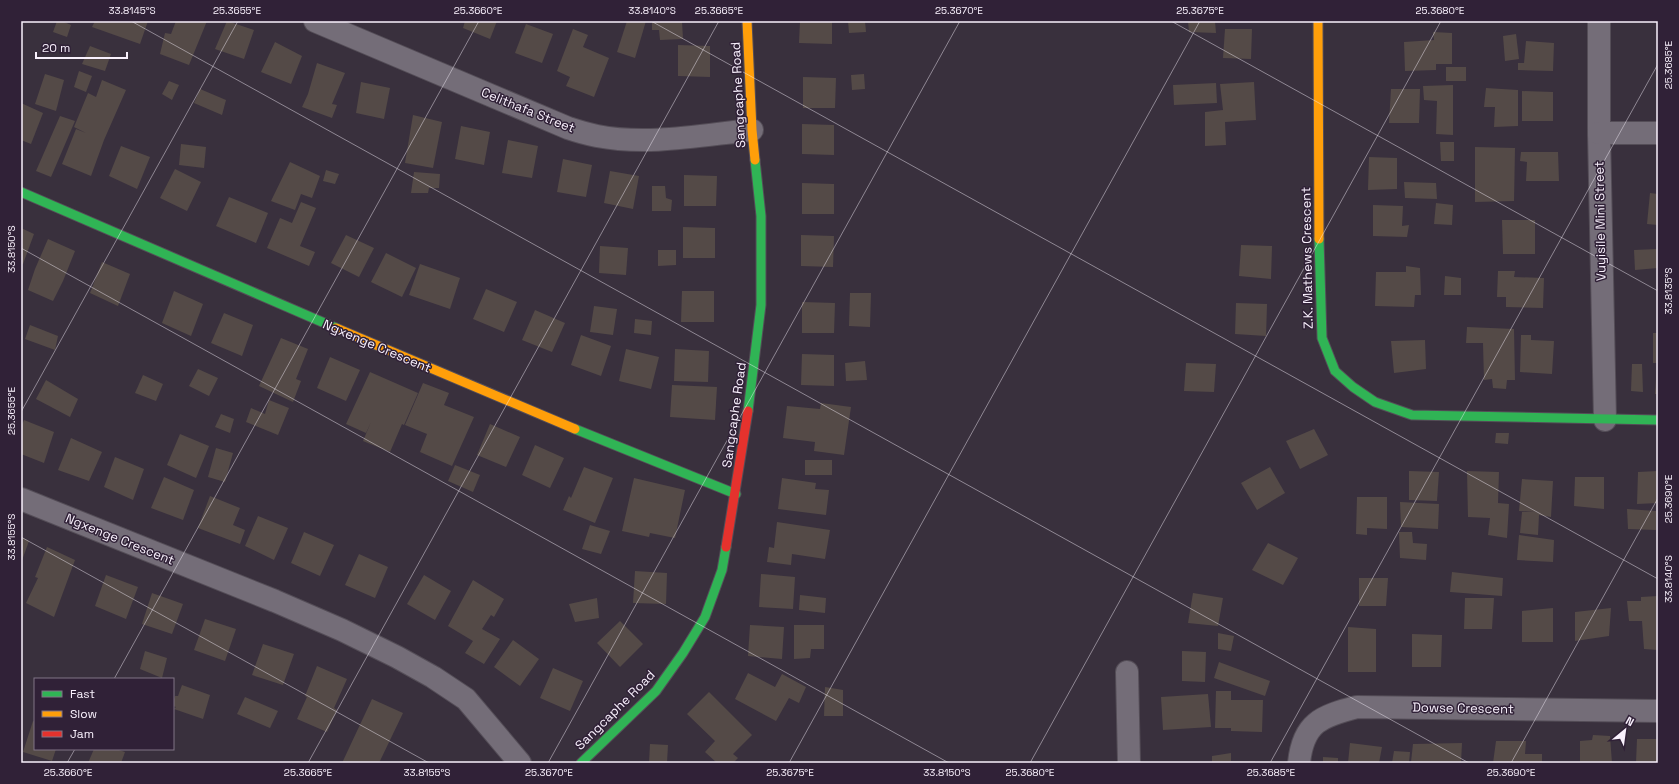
<svg xmlns="http://www.w3.org/2000/svg" width="1679" height="784" viewBox="0 0 1679 784" font-family="'Space Grotesk',sans-serif">
  <rect width="100%" height="100%" fill="#39303d"/>
  <g fill="#544a47">
    <polygon points="57,21 62,21 71,25 67,37 53,32"/>
    <polygon points="95,21 148,21 140,44 92,27"/>
    <polygon points="176,21 207,21 189,65 160,54 165,33 171,34"/>
    <polygon points="227,21 254,30 244,59 215,49"/>
    <polygon points="465,21 497,21 490,39 463,28"/>
    <polygon points="627,21 646,21 635,58 617,52"/>
    <polygon points="652,21 682,21 683,39 660,40 659,30 652,30"/>
    <polygon points="800,21 832,21 832,44 799,43"/>
    <polygon points="848,21 865,21 866,32 849,33"/>
    <polygon points="1188,21 1215,21 1216,33 1189,32"/>
    <polygon points="526,24 553,34 542,63 515,53"/>
    <polygon points="573,29 588,35 583,47 609,58 594,97 566,86 570,77 557,71"/>
    <polygon points="1225,29 1252,29 1251,59 1223,58"/>
    <polygon points="1433,32 1452,33 1452,64 1436,64 1436,70 1405,71 1404,42 1434,40"/>
    <polygon points="1516,34 1519,59 1505,61 1503,36"/>
    <polygon points="1526,41 1554,43 1553,71 1518,70 1518,63 1524,63"/>
    <polygon points="275,42 302,56 291,84 261,72"/>
    <polygon points="678,45 710,46 710,77 678,76"/>
    <polygon points="90,46 111,54 105,71 82,64"/>
    <polygon points="317,63 345,73 332,104 337,105 332,118 302,107 308,94"/>
    <rect x="1446" y="67" width="20" height="14"/>
    <polygon points="79,71 92,76 86,92 74,87"/>
    <polygon points="45,74 64,80 56,111 35,104"/>
    <polygon points="864,74 865,89 852,90 851,75"/>
    <polygon points="803,77 836,78 835,108 803,108"/>
    <polygon points="102,80 126,90 104,140 91,176 62,164 76,129 86,133 74,127 88,93 96,97"/>
    <polygon points="169,81 179,85 172,100 162,94"/>
    <polygon points="361,82 390,88 384,119 356,113"/>
    <polygon points="1254,82 1256,120 1225,122 1226,145 1205,146 1205,112 1223,110 1220,84"/>
    <polygon points="1216,83 1217,103 1174,105 1173,85"/>
    <polygon points="1453,85 1453,135 1436,134 1437,101 1424,100 1423,86"/>
    <polygon points="1486,88 1518,90 1518,126 1494,127 1495,107 1484,107"/>
    <polygon points="200,89 226,100 222,115 194,103"/>
    <polygon points="1391,89 1420,89 1419,123 1389,123"/>
    <polygon points="1522,91 1553,92 1553,121 1522,121"/>
    <polygon points="21,103 43,113 31,144 21,140"/>
    <polygon points="413,115 442,122 433,168 405,163"/>
    <polygon points="60,116 75,121 51,177 36,171"/>
    <polygon points="802,124 834,125 834,155 802,154"/>
    <polygon points="461,126 490,132 484,165 455,159"/>
    <polygon points="508,140 538,146 532,178 502,173"/>
    <polygon points="1440,142 1454,142 1454,161 1441,161"/>
    <polygon points="181,144 206,147 204,168 179,165"/>
    <polygon points="121,146 150,157 137,189 109,176"/>
    <polygon points="1475,147 1515,148 1514,201 1475,202"/>
    <polygon points="1521,152 1558,152 1559,181 1526,181 1527,162 1520,161"/>
    <polygon points="1369,157 1397,158 1397,189 1368,190"/>
    <polygon points="563,159 592,165 586,197 557,192"/>
    <polygon points="290,162 320,176 312,198 301,194 295,210 271,201"/>
    <polygon points="175,169 201,182 187,211 160,198"/>
    <polygon points="326,170 339,174 335,184 323,181"/>
    <polygon points="610,171 639,176 633,209 604,203"/>
    <polygon points="414,172 440,174 439,188 429,188 428,193 411,193"/>
    <polygon points="684,175 717,176 716,206 684,206"/>
    <polygon points="1404,182 1436,183 1437,199 1405,198"/>
    <polygon points="802,183 834,184 834,214 802,214"/>
    <polygon points="652,186 665,186 666,198 672,200 671,211 652,211"/>
    <polygon points="1650,193 1658,194 1658,225 1647,224"/>
    <polygon points="229,197 268,213 256,243 216,226"/>
    <polygon points="301,202 316,208 300,246 315,252 309,266 267,248 280,218 292,223"/>
    <polygon points="1436,203 1453,205 1452,225 1434,224"/>
    <polygon points="1373,205 1403,206 1402,226 1409,225 1407,237 1373,236"/>
    <polygon points="1502,220 1535,220 1535,254 1503,254"/>
    <polygon points="683,227 715,228 715,258 683,258"/>
    <polygon points="21,228 34,234 23,264 21,264"/>
    <polygon points="346,235 374,248 359,277 331,263"/>
    <polygon points="801,235 834,236 833,267 801,266"/>
    <polygon points="48,239 75,251 63,281 53,301 28,290 35,269"/>
    <polygon points="1241,245 1272,246 1271,279 1239,276"/>
    <polygon points="600,246 628,248 626,275 599,273"/>
    <polygon points="1658,249 1658,268 1635,270 1634,250"/>
    <polygon points="658,250 676,250 676,265 658,266"/>
    <polygon points="386,253 416,268 402,297 371,282"/>
    <polygon points="102,262 130,274 118,306 90,293"/>
    <polygon points="420,264 460,278 450,309 409,295"/>
    <polygon points="1406,266 1420,268 1421,295 1415,295 1414,307 1375,306 1376,272 1406,272"/>
    <polygon points="1498,271 1515,271 1514,277 1544,278 1543,308 1506,307 1506,297 1497,297"/>
    <polygon points="1445,276 1461,278 1461,295 1444,295"/>
    <polygon points="486,289 517,302 504,332 473,319"/>
    <polygon points="174,291 203,304 191,336 162,323"/>
    <polygon points="682,291 714,291 714,322 681,322"/>
    <polygon points="850,293 871,293 870,327 849,326"/>
    <polygon points="802,302 835,303 834,333 802,333"/>
    <polygon points="1236,303 1267,304 1266,336 1235,334"/>
    <polygon points="594,306 617,309 613,335 590,332"/>
    <polygon points="535,310 565,323 552,352 522,340"/>
    <polygon points="224,313 253,325 242,356 211,343"/>
    <polygon points="635,319 652,321 651,335 634,333"/>
    <polygon points="30,325 58,336 55,350 25,339"/>
    <polygon points="1467,327 1514,329 1515,380 1507,380 1506,389 1493,388 1492,379 1484,380 1483,343 1466,343"/>
    <rect x="1653" y="333" width="5" height="30"/>
    <polygon points="581,335 611,346 601,376 571,365"/>
    <polygon points="1521,335 1531,335 1531,340 1554,341 1552,374 1520,372"/>
    <polygon points="281,338 308,349 296,379 301,381 293,402 259,386"/>
    <polygon points="1425,340 1426,369 1394,373 1391,341"/>
    <polygon points="626,349 659,357 651,389 619,381"/>
    <polygon points="675,349 709,351 708,382 674,381"/>
    <polygon points="802,354 834,355 834,386 801,385"/>
    <polygon points="330,357 360,370 346,401 317,388"/>
    <polygon points="865,361 867,380 846,381 845,363"/>
    <polygon points="1186,363 1216,364 1214,392 1184,391"/>
    <polygon points="1632,364 1642,364 1643,392 1631,391"/>
    <polygon points="1657,365 1658,365 1658,394 1655,394"/>
    <polygon points="198,369 218,378 209,396 189,386"/>
    <polygon points="370,372 418,393 404,425 402,424 390,452 363,441 371,422 366,433 346,424"/>
    <polygon points="143,375 163,384 156,401 135,393"/>
    <polygon points="46,380 78,399 70,417 36,399"/>
    <polygon points="423,383 449,393 444,405 474,417 452,466 420,452 427,434 405,425"/>
    <polygon points="672,385 717,387 715,420 670,417"/>
    <polygon points="269,400 289,408 278,435 246,422 251,408 265,414"/>
    <polygon points="821,403 851,407 844,455 814,451 815,442 783,438 787,406 820,409"/>
    <polygon points="221,414 234,419 230,433 215,427"/>
    <polygon points="24,420 54,432 44,463 21,454 21,427"/>
    <polygon points="490,424 520,437 506,467 477,455"/>
    <polygon points="1314,429 1328,455 1300,469 1286,441"/>
    <polygon points="1496,433 1509,433 1508,444 1495,443"/>
    <polygon points="180,434 209,446 196,478 167,465"/>
    <polygon points="71,438 102,452 89,481 58,470"/>
    <polygon points="535,445 564,458 550,488 522,475"/>
    <polygon points="216,448 233,453 225,482 208,477"/>
    <polygon points="115,457 144,469 133,500 104,487"/>
    <rect x="805" y="460" width="27" height="15"/>
    <polygon points="455,465 480,475 473,492 448,481"/>
    <polygon points="584,467 613,478 595,523 563,510 569,496 571,498"/>
    <polygon points="1270,467 1285,493 1257,510 1241,483"/>
    <polygon points="1409,471 1439,472 1437,501 1409,500"/>
    <polygon points="1467,471 1499,472 1498,503 1509,504 1507,538 1488,535 1490,518 1468,517"/>
    <polygon points="1658,471 1658,503 1637,504 1638,472"/>
    <polygon points="164,477 194,490 183,520 151,508"/>
    <polygon points="1575,477 1604,477 1604,509 1574,506"/>
    <polygon points="634,478 685,490 675,538 650,533 649,537 622,531"/>
    <polygon points="782,478 816,483 815,489 829,490 826,515 778,509"/>
    <polygon points="1522,479 1553,481 1551,517 1539,515 1538,535 1520,533 1522,512 1535,512 1519,511"/>
    <polygon points="210,496 240,508 233,525 245,530 240,544 198,528"/>
    <polygon points="1357,497 1387,497 1387,529 1367,528 1367,535 1356,534"/>
    <polygon points="1400,502 1439,504 1438,529 1401,527"/>
    <polygon points="1627,509 1656,511 1656,530 1628,529"/>
    <polygon points="258,516 288,528 274,560 245,546"/>
    <polygon points="777,522 830,530 825,559 792,554 791,565 767,562 769,547 774,548"/>
    <polygon points="590,525 610,531 601,554 582,549"/>
    <polygon points="304,532 334,545 320,576 291,563"/>
    <polygon points="1399,532 1412,532 1413,543 1427,544 1426,560 1400,558"/>
    <polygon points="1519,535 1554,540 1553,562 1517,560"/>
    <polygon points="21,537 29,541 21,563"/>
    <polygon points="1268,543 1298,558 1283,585 1252,570"/>
    <polygon points="47,547 75,560 54,617 26,603 38,578 35,577"/>
    <polygon points="359,554 388,567 375,598 345,585"/>
    <polygon points="635,571 667,573 666,604 633,603"/>
    <polygon points="1452,572 1503,578 1502,596 1450,592"/>
    <polygon points="761,574 795,577 793,609 759,607"/>
    <polygon points="106,575 138,587 126,619 95,606"/>
    <polygon points="424,575 451,591 435,620 407,604"/>
    <polygon points="1359,578 1388,578 1386,606 1359,606"/>
    <polygon points="473,580 504,599 494,617 491,615 482,629 500,639 484,664 465,653 473,641 448,626"/>
    <polygon points="152,593 183,604 172,634 142,624"/>
    <polygon points="1193,593 1223,598 1218,626 1188,623"/>
    <polygon points="800,595 826,598 825,613 799,610"/>
    <polygon points="1658,596 1658,650 1644,649 1642,621 1629,621 1627,601 1641,601 1641,597"/>
    <polygon points="597,598 599,618 575,622 569,604"/>
    <polygon points="1465,598 1494,598 1492,629 1464,629"/>
    <polygon points="1553,608 1553,642 1522,642 1522,611"/>
    <polygon points="1611,608 1609,636 1575,641 1575,612"/>
    <polygon points="205,619 236,629 225,661 194,650"/>
    <polygon points="620,621 643,644 620,667 597,643"/>
    <polygon points="750,625 784,627 782,659 748,656"/>
    <polygon points="794,625 824,625 824,649 811,649 810,658 794,659"/>
    <polygon points="1348,627 1376,629 1376,672 1348,672"/>
    <polygon points="1218,633 1234,636 1231,651 1218,649"/>
    <polygon points="1412,634 1442,635 1441,667 1412,667"/>
    <polygon points="513,640 539,659 520,686 494,667"/>
    <polygon points="263,644 294,654 283,685 252,675"/>
    <polygon points="145,651 167,658 162,678 140,669"/>
    <polygon points="1182,651 1206,652 1205,682 1182,681"/>
    <polygon points="1219,662 1270,681 1265,696 1214,678"/>
    <polygon points="317,666 347,679 334,708 337,710 327,732 297,719 307,697 305,696"/>
    <polygon points="553,668 583,681 570,711 540,698"/>
    <polygon points="748,673 775,687 782,674 806,687 799,703 789,698 776,721 735,699"/>
    <polygon points="182,685 210,695 203,719 174,709 176,707 173,706 173,703 175,696 178,696"/>
    <polygon points="825,687 843,690 843,716 824,716"/>
    <polygon points="1216,691 1231,691 1231,700 1263,700 1262,732 1231,731 1231,728 1215,728"/>
    <polygon points="709,692 752,735 733,754 738,758 733,763 717,763 705,752 715,741 687,714"/>
    <polygon points="1208,694 1211,727 1163,730 1161,697"/>
    <polygon points="245,697 278,711 270,728 237,714"/>
    <polygon points="372,699 403,713 379,763 342,763"/>
    <polygon points="33,721 35,722 35,749 56,749 52,761 23,752"/>
    <polygon points="1593,735 1610,736 1612,763 1580,763 1580,741 1592,740"/>
    <polygon points="1637,739 1658,739 1658,763 1636,763"/>
    <polygon points="1496,741 1526,741 1525,754 1542,754 1542,763 1493,763"/>
    <polygon points="1350,743 1382,747 1379,763 1348,763"/>
    <polygon points="1462,743 1461,763 1411,762 1413,744"/>
    <polygon points="650,744 668,745 667,763 649,763"/>
    <polygon points="94,749 116,749 125,752 121,763 88,763"/>
    <polygon points="1394,751 1410,752 1409,763 1392,763"/>
    <polygon points="1231,753 1231,761 1255,761 1255,763 1212,763 1212,756"/>
    <polygon points="1323,757 1338,758 1338,763 1323,763"/>
  </g>
  <g fill="none" stroke-linecap="round" stroke-linejoin="round">
    <g stroke="#544d57" stroke-width="24">
      <g id="street">
        <path d="M315 21 568 128C577 131 587 134 597 136 648 146 702 135 752 130"/>
        <polyline points="1599,21 1599,133 1605,420"/>
        <polyline points="1599,133 1658,133"/>
        <polyline points="21,499 275,601 342,630 397,657 433,677 466,699 520,763"/>
        <polyline points="1127,672 1129,763"/>
        <path d="M1299 763C1303 723 1321 716 1357 707L1658 711"/>
      </g>
    </g>
    <g stroke="#544d57" stroke-width="11">
      <g id="fast">
        <polyline points="21,192 336,328"/>
        <polyline points="1319,239 1322,338 1335,371 1353,387 1375,402 1412,415 1658,420"/>
        <polyline points="748,411 761,305 761,216 755,160"/>
        <polyline points="575,429 736,494"/>
        <polyline points="581,763 656,691 683,653 705,617 722,570 726,547"/>
      </g>
    </g>
    <g stroke="#544d57" stroke-width="11">
      <g id="slow">
        <polyline points="747,21 752,130 755,160"/>
        <polyline points="1318,21 1319,239"/>
        <polyline points="336,328 575,429"/>
      </g>
    </g>
    <g stroke="#544d57" stroke-width="11">
      <polyline id="jam" points="726,547 748,411"/>
    </g>
    <use href="#street" stroke="#746d78" stroke-width="22"/>
    <use href="#fast" stroke="#30b455" stroke-width="9"/>
    <use href="#slow" stroke="#ff9f0a" stroke-width="9"/>
    <use href="#jam" stroke="#e5322d" stroke-width="9"/>
  </g>
  <path fill="none" stroke="#f9f1fd" stroke-width="1" stroke-opacity="0.45" d="M131 21 1469 763M651 21 1658 579M1171 21 1658 291M21 248 949 763M21 412 238 21M21 537 429 763M114 679 479 21M67 763 75 749M308 763 719 21M548 763 960 21M789 763 1200 21M1030 763 1441 21M1270 763 1658 64M1511 763 1658 498"/>
  <g text-anchor="middle" dominant-baseline="central" stroke-width="3" stroke-linejoin="round" paint-order="stroke">
    <g font-size="13" fill="#f9f1fd" stroke="#302137">
      <text transform="translate(738 95) rotate(-93)">Sangcaphe Road</text>
      <text transform="translate(528 110) rotate(22)">Celithafa Street</text>
      <text transform="translate(1600 221) rotate(-91)">Vuyisile Mini Street</text>
      <text transform="translate(1307 258) rotate(-91)">Z.K. Mathews Crescent</text>
      <text transform="translate(377 346) rotate(23)">Ngxenge Crescent</text>
      <text transform="translate(734 415) rotate(-82)">Sangcaphe Road</text>
      <text transform="translate(120 539) rotate(22)">Ngxenge Crescent</text>
      <text transform="translate(1463 708) rotate(1)">Dowse Crescent</text>
      <text transform="translate(615 710) rotate(-45)">Sangcaphe Road</text>
    </g>
  </g>
  <rect width="1679" height="784" fill="none" stroke="#302137" stroke-width="44"/>
  <rect x="34" y="678" width="140" height="72" fill="#302137" stroke="#807486"/>
  <rect x="42" y="691" width="20" height="6" fill="#30b455" stroke="#807486"/>
  <text x="70" y="698" font-size="12" fill="#f9f1fd">Fast</text>
  <rect x="42" y="711" width="20" height="6" fill="#ff9f0a" stroke="#807486"/>
  <text x="70" y="718" font-size="12" fill="#f9f1fd">Slow</text>
  <rect x="42" y="731" width="20" height="6" fill="#e5322d" stroke="#807486"/>
  <text x="70" y="738" font-size="12" fill="#f9f1fd">Jam</text>
  <g transform="translate(1625 730) rotate(29)" stroke="#302137" stroke-width="3" paint-order="stroke">
  <path d="M0-3L7 15L0 10L-7 15Z" fill="#f9f1fd"/>
  <text y="-6" font-size="11" font-weight="bold" text-anchor="middle" fill="#f9f1fd">N</text>
  </g>
  <path d="M36 52v6h91v-6" fill="none" stroke="#f9f1fd" stroke-width="2"/>
  <text x="42" y="52" font-size="12" fill="#f9f1fd" stroke="#302137" stroke-width="3" paint-order="stroke">20 m</text>
  <rect x="22" y="22" width="1635" height="740" fill="none" stroke="#f9f1fd" stroke-width="1.5"/>
  <g font-size="10" text-anchor="middle" fill="#f9f1fd">
    <text x="132" y="14">33.8145°S</text>
    <text x="237" y="14">25.3655°E</text>
    <text x="478" y="14">25.3660°E</text>
    <text x="652" y="14">33.8140°S</text>
    <text x="719" y="14">25.3665°E</text>
    <text x="959" y="14">25.3670°E</text>
    <text x="1200" y="14">25.3675°E</text>
    <text x="1440" y="14">25.3680°E</text>
    <text transform="translate(1668 65) rotate(-90)" y="4">25.3685°E</text>
    <text transform="translate(11 249) rotate(-90)" y="4">33.8150°S</text>
    <text transform="translate(1668 291) rotate(-90)" y="4">33.8135°S</text>
    <text transform="translate(11 411) rotate(-90)" y="4">25.3655°E</text>
    <text transform="translate(1668 499) rotate(-90)" y="4">25.3690°E</text>
    <text transform="translate(11 537) rotate(-90)" y="4">33.8155°S</text>
    <text transform="translate(1668 579) rotate(-90)" y="4">33.8140°S</text>
    <text x="68" y="776">25.3660°E</text>
    <text x="308" y="776">25.3665°E</text>
    <text x="427" y="776">33.8155°S</text>
    <text x="549" y="776">25.3670°E</text>
    <text x="790" y="776">25.3675°E</text>
    <text x="947" y="776">33.8150°S</text>
    <text x="1030" y="776">25.3680°E</text>
    <text x="1271" y="776">25.3685°E</text>
    <text x="1511" y="776">25.3690°E</text>
  </g>
</svg>
